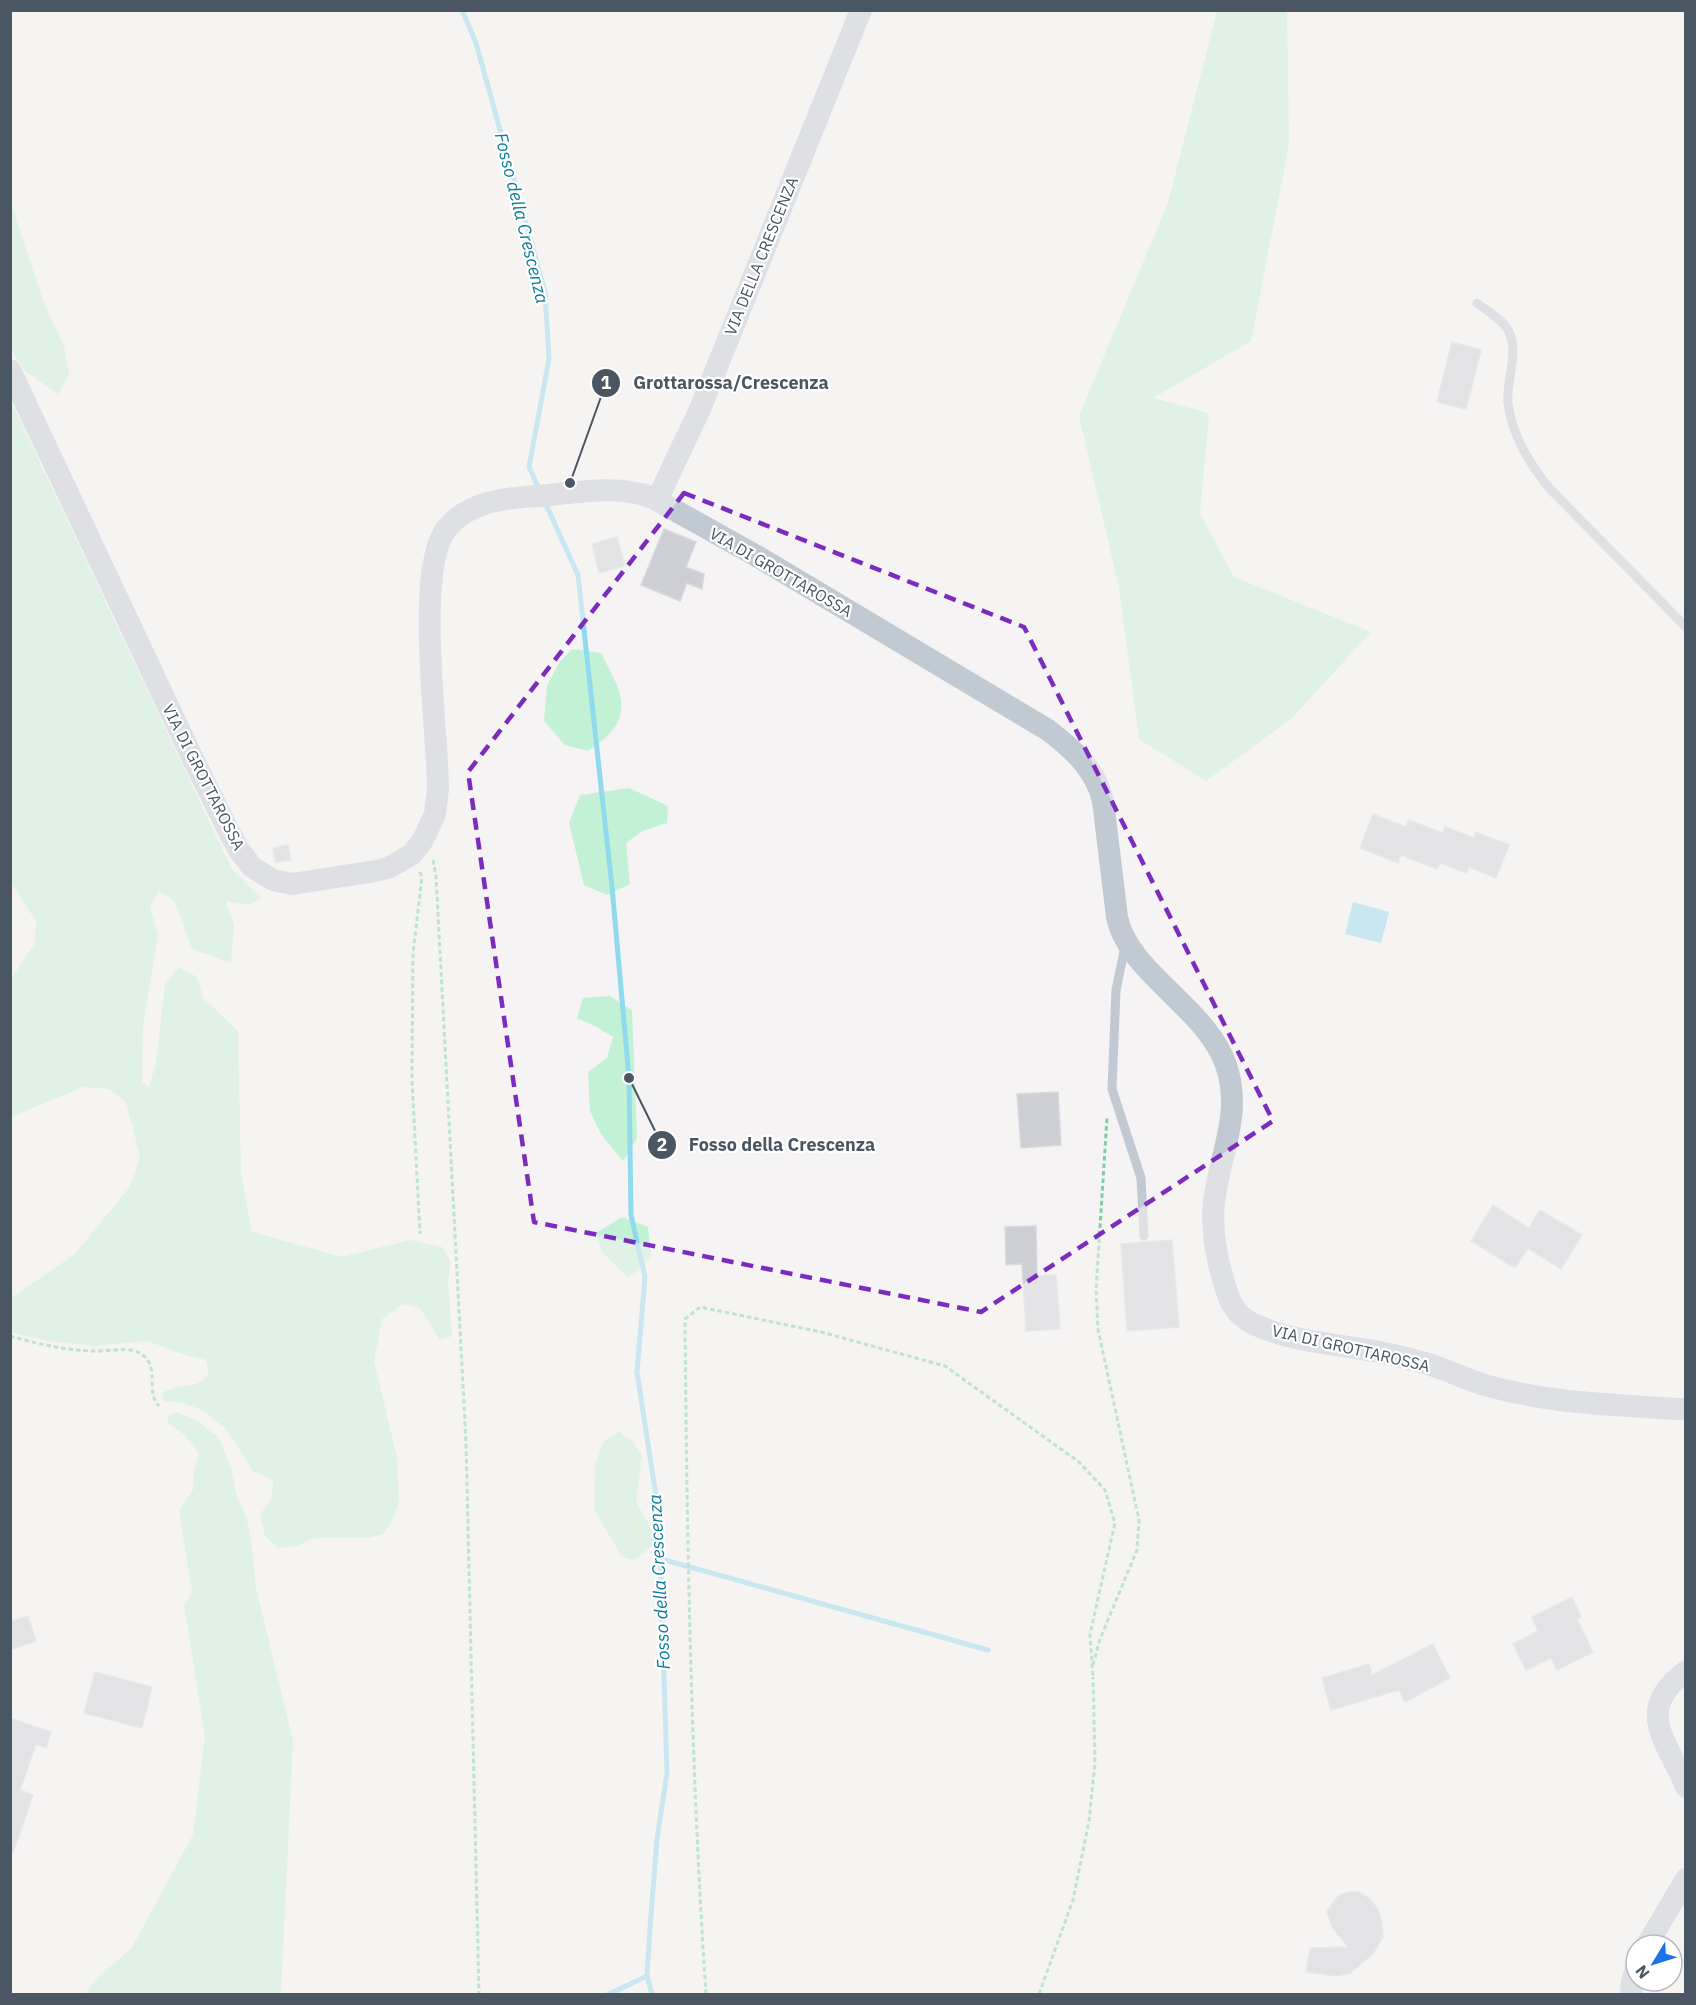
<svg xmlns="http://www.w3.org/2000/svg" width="1696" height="2005" viewBox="0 0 1696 2005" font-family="'IBM Plex Sans',sans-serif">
  <rect width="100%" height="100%" fill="#f5f3f3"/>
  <g fill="#c3f1d5">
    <polygon points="1217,11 1287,11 1289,144 1251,341 1153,398 1209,413 1200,514 1234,577 1371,632 1291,719 1206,781 1139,739 1119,587 1079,416 1168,203"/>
    <polygon points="10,201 45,306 64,346 69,374 58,394 25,371 11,350"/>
    <path d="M10 399 223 851 232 869 261 898 249 905 226 901 234 925 231 963 192 949 175 902 159 891 150 906 158 936 143 1026 142 1082 149 1087 156 1063 165 984 179 967 197 977 203 998 238 1031 241 1174 252 1232 342 1257 410 1240 442 1247 451 1262 448 1280 452 1336 440 1340 420 1308 403 1304 382 1319 374 1361 397 1458 399 1501 392 1521 383 1534 369 1538H317L306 1541 299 1546 278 1548 265 1536 260 1515 272 1497 273 1480 253 1471 227 1430 204 1411 184 1403 164 1401 161 1394C178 1382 193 1392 209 1375L206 1360 182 1354 148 1341 94 1346 49 1341 11 1332V1298L74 1255 128 1189 135 1174 140 1156 126 1102 109 1089 83 1087 11 1117V979L35 943 36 921 10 881Z"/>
    <path d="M572 649 601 653C614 680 634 705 611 732 605 739 596 745 588 751L565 745 544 721 547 686 559 663Z"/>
    <polygon points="629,788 668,806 667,823 642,831 626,843 630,884 607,895 584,885 569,823 580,795"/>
    <polygon points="610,996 632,1010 637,1138 623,1161 601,1134 590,1111 588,1072 607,1058 613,1037 597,1027 577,1018 583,998"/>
    <polygon points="622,1217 648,1227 651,1258 628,1278 602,1252 596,1233"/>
    <polygon points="177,1412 197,1421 219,1438 231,1468 236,1494 246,1516 252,1545 256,1588 293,1741 281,1994 85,1994 99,1976 131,1949 193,1835 205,1736 184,1605 192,1592 179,1511 193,1490 194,1470 199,1454 185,1435 167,1423 169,1415"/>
    <polygon points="619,1432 632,1440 642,1456 636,1502 656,1537 650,1548 634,1560 622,1557 594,1509 595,1466 603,1442"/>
  </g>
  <polygon fill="#90daee" points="1353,902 1389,912 1381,943 1345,934"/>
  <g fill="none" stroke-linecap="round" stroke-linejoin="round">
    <g stroke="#90daee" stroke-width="5">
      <polyline points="462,10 476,43 545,292 549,359 529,467 540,491"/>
      <polyline points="544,500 578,575 612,887 629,1078 631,1215 645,1277 637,1372 659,1516 667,1773 657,1839 650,1928 647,1976 652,1994"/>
      <polyline points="661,1559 988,1650"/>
      <polyline points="609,1994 647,1976"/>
    </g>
  </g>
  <g fill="#cdcfd5" stroke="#d7d9de" stroke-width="1.5">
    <polygon points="1452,342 1481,350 1466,409 1437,402"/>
    <polygon points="664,529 696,542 686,567 704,574 702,589 687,583 680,601 641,585"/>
    <polygon points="617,537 625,566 599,573 592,544"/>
    <polygon points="1373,814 1406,827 1409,820 1443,833 1445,827 1474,838 1476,832 1509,845 1496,878 1469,867 1466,873 1440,863 1437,869 1401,855 1398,863 1360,848"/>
    <polygon points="288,845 291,860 275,862 273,848"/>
    <polygon points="1058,1092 1061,1145 1021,1148 1017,1094"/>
    <polygon points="1493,1205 1529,1228 1540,1210 1582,1235 1561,1269 1528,1248 1515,1268 1471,1241"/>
    <polygon points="1036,1226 1037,1276 1056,1275 1060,1329 1026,1331 1022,1264 1006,1265 1005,1227"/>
    <polygon points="1172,1240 1179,1327 1127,1331 1121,1244"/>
    <polygon points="1572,1597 1581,1617 1577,1619 1593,1652 1557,1670 1551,1658 1526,1670 1513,1644 1538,1631 1532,1617"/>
    <polygon points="28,1616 36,1641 10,1650 10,1622"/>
    <polygon points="1433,1644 1450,1678 1405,1702 1399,1690 1331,1710 1322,1678 1369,1664 1372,1675"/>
    <polygon points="95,1672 152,1687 142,1728 84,1713"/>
    <polygon points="10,1718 51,1732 46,1748 36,1744 20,1790 33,1795 13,1853 10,1853"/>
    <polygon points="1350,1892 1359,1892 1369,1898 1378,1909 1382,1922 1383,1937 1373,1954 1350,1973 1336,1976 1306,1972 1310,1948 1348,1947 1332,1927 1327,1911 1339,1895"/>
  </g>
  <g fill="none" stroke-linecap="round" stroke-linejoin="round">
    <g stroke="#7ad0a6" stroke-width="3" stroke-dasharray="4.5 3" stroke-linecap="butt">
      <polyline points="433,860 436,876 466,1442 479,1994"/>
      <polyline points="420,872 422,877 413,953 412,1080 420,1234"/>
      <path d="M10 1336C38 1344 64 1350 92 1351 107 1352 130 1345 143 1355 160 1369 145 1392 159 1406"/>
      <polyline points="1093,1665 1100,1639 1137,1550 1139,1520 1098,1329 1096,1290 1107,1118"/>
      <path d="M706 1994C691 1770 687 1544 685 1319L700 1307 821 1332 945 1366 1079 1462 1105 1490 1115 1523 1090 1634 1093 1678"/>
      <polyline points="1039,1994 1073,1900 1089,1821 1095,1762 1093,1677"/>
    </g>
    <g stroke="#c1cad2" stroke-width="9">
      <path d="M1477 303C1487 311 1502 319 1508 330 1520 351 1506 381 1508 403 1512 436 1530 464 1550 489L1686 627"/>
      <polyline points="1125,947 1116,990 1112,1089 1141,1178 1144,1236"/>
    </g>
    <g stroke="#c1cad2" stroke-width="22">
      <path d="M10 370 193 759 228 830 239 850 252 867 273 880 292 884 376 871 390 867 412 854 423 840 435 814 438 788C438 732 414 568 447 528 469 501 506 498 538 496 574 493 617 484 651 497L755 555 1048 730C1073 749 1096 770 1103 801L1117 917C1128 973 1206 1007 1226 1065 1243 1115 1219 1154 1214 1203 1211 1232 1218 1265 1227 1292 1231 1307 1242 1319 1256 1325 1297 1344 1345 1344 1389 1354 1402 1357 1415 1360 1428 1364 1448 1370 1467 1380 1488 1386 1536 1399 1581 1403 1631 1406 1649 1407 1667 1409 1686 1409"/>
      <polyline points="657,500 700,409 861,10"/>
      <path d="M1686 1671C1632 1711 1669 1743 1686 1787"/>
      <polyline points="1647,1945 1686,1879"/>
      <polyline points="1631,1994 1632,1982 1636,1968"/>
    </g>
  </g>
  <path d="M0 0H1696V2005H0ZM684 493 1024 627 1273 1121 981 1312 534 1222 468 772Z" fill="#f5f3f3" fill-opacity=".55" fill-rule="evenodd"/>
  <path fill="none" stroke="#7b2cbf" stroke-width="4.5" stroke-dasharray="12 8" stroke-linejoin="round" d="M684 493 1024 627 1273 1121 981 1312 534 1222 468 772Z"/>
  <g text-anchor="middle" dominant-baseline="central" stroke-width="4.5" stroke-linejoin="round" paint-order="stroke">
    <g font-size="16" fill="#4a5661" stroke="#fff">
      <text transform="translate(761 256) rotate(-68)">VIA DELLA CRESCENZA</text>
      <text transform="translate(781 572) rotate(30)">VIA DI GROTTAROSSA</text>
      <text transform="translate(204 777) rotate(63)">VIA DI GROTTAROSSA</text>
      <text transform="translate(1351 1348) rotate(13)">VIA DI GROTTAROSSA</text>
    </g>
    <g font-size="18" font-style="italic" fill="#0c7c9b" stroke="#fff">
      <text transform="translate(522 218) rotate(76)">Fosso della Crescenza</text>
      <text transform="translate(659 1582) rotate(-93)">Fosso della Crescenza</text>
    </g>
  </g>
  <path fill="none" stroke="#4a5661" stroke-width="2" d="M570 483L606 383M629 1078L662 1145"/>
  <g fill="#4a5661" stroke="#fff" stroke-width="2">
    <circle cx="570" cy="483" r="6"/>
    <circle cx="629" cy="1078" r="6"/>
    <circle cx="606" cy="383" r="15"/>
    <circle cx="662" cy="1145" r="15"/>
  </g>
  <g font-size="18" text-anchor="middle" font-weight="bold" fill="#fff">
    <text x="606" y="389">1</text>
    <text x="662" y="1151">2</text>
  </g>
  <g font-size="18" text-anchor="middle" font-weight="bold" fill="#4a5661" stroke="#fff" stroke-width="4.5" stroke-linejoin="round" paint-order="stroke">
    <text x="731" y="389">Grottarossa/Crescenza</text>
    <text x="782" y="1151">Fosso della Crescenza</text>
  </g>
  <rect width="1696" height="2005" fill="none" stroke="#4a5661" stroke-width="24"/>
  <g transform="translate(1654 1963) rotate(232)"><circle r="28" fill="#ffffff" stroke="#b7bbc0" stroke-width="1.5"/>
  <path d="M0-4.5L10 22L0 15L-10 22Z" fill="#1a73e8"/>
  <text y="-9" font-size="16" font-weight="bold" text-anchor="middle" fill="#4a5661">N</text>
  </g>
</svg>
